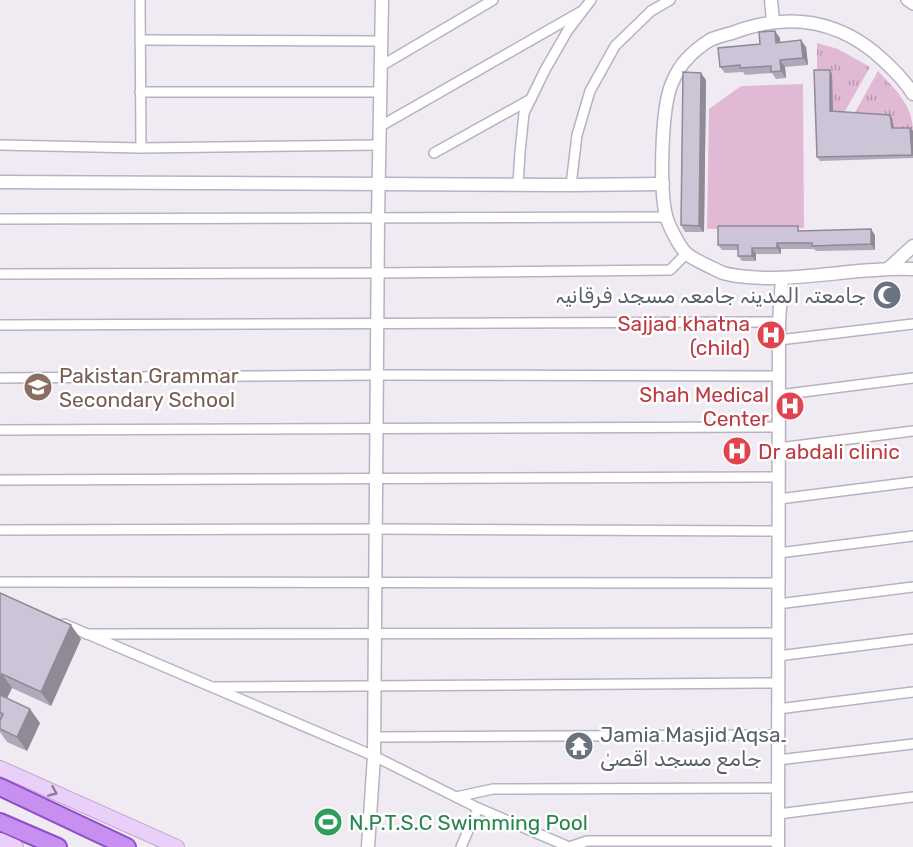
<svg xmlns="http://www.w3.org/2000/svg" width="913" height="847" viewBox="0 0 913 847" font-family="Rubik,Vazirmatn,sans-serif">
  <defs>
    <pattern id="grass-tufts" width="24" height="20" patternUnits="userSpaceOnUse" patternTransform="scale(1.5)"><rect width="24" height="20" fill="#e2b9d4"/><path d="M3 7l-1-3M5 7V3M7 7l1-3M15 17l-1-3M17 17v-4M19 17l1-3" fill="none" stroke="#b997ae"/></pattern>
  </defs>
  <rect width="100%" height="100%" fill="#f0ebf3"/>
  <g fill="url(#grass-tufts)">
    <polygon points="817,43 838,49 870,67 843,115 833,115 817,73"/>
    <path d="M878 71C894 88 913 105 913 131H894L853 116Z"/>
  </g>
  <polygon fill="#e2b9d4" points="803,84 804,228 707,229 709,109 741,86"/>
  <g fill="none" stroke-linecap="round" stroke-linejoin="round">
    <g stroke="#b9b1c1" stroke-width="12">
      <g id="minor">
        <polyline points="140,0 141,148"/>
        <polyline points="906,0 913,5"/>
        <polyline points="140,40 381,41"/>
        <polyline points="381,66 493,0"/>
        <polyline points="140,92 380,92"/>
        <polyline points="379,127 582,11"/>
        <polyline points="0,145 141,148 379,145"/>
        <polyline points="434,153 531,99"/>
        <polyline points="518,184 520,152 524,113 545,70 568,30 591,0"/>
        <polyline points="571,185 577,135 590,91 615,46 651,11 670,0"/>
        <polyline points="0,219 667,217"/>
        <polyline points="0,274 377,273 670,270 686,254"/>
        <polyline points="0,325 779,322"/>
        <polyline points="779,340 913,324"/>
        <polyline points="0,378 377,375 779,376"/>
        <polyline points="779,395 913,378"/>
        <polyline points="0,430 779,427"/>
        <polyline points="779,448 913,431"/>
        <polyline points="0,480 779,477"/>
        <polyline points="779,499 913,482"/>
        <polyline points="0,530 376,529 779,531"/>
        <polyline points="779,553 913,536"/>
        <polyline points="0,582 778,583"/>
        <polyline points="778,604 913,587"/>
        <polyline points="64,624 374,756 478,808 569,847"/>
        <polyline points="86,634 778,633"/>
        <polyline points="778,656 913,639"/>
        <polyline points="214,687 778,683"/>
        <polyline points="778,709 913,692"/>
        <polyline points="374,737 778,735"/>
        <polyline points="778,760 913,744"/>
        <polyline points="456,797 493,789 778,788"/>
        <polyline points="778,814 913,797"/>
        <polyline points="461,847 478,808"/>
        <polyline points="569,847 587,841 778,841"/>
      </g>
    </g>
    <g stroke="#b9b1c1" stroke-width="15">
      <g id="tertiary">
        <polyline points="771,0 773,21"/>
        <path d="M913 94C905 81 894 70 883 60 839 19 787 12 732 33 725 35 717 37 710 40 702 45 692 53 686 60 680 66 675 76 672 83 661 108 659 193 667 219 670 228 680 248 687 254 694 260 715 269 723 273 736 277 750 277 764 278 814 279 863 267 913 269"/>
        <polyline points="0,182 571,185 663,184"/>
        <polyline points="889,268 913,246"/>
        <polyline points="368,847 374,756 378,219 382,0"/>
        <polyline points="778,847 779,322 782,278"/>
      </g>
    </g>
    <g stroke="#bfa2d0" stroke-width="16">
      <g id="secondary">
        <polyline points="0,768 177,847"/>
        <polyline points="0,840 16,847"/>
      </g>
    </g>
    <g stroke="#8e4dcb" stroke-width="20">
      <g id="trunk">
        <polyline points="0,787 127,847"/>
        <polyline points="0,822 58,847"/>
      </g>
    </g>
    <use href="#minor" stroke="#fff" stroke-width="9"/>
    <use href="#tertiary" stroke="#fff" stroke-width="12"/>
    <use href="#secondary" stroke="#ead0f8" stroke-width="14"/>
    <use href="#trunk" stroke="#c790f0" stroke-width="16"/>
  </g>
  <g fill="#b0a9b9">
    <polygon points="780,38 780,42 806,47 808,65 785,67 786,78 776,79 772,73 745,75 743,72 725,73 720,67 760,44"/>
    <polygon points="830,70 832,74 833,111 890,115 892,118 894,128 910,128 913,131 913,158 820,161 817,157"/>
    <polygon points="706,80 704,232 685,232 681,225"/>
    <polygon points="801,231 875,235 875,250 816,251 814,249 781,249 781,254 756,254 756,261 742,261 738,256 738,250 722,250 718,245"/>
    <polygon points="0,593 81,639 51,706 12,688 7,698 40,723 27,751 7,742 0,732"/>
  </g>
  <g fill="#908996">
    <polygon points="775,31 780,38 781,49 776,43"/>
    <polygon points="801,40 806,47 808,65 803,58"/>
    <polygon points="780,60 785,67 786,78 781,71"/>
    <polygon points="830,70 832,74 833,115 830,111"/>
    <polygon points="701,73 706,80 704,232 699,226"/>
    <polygon points="890,115 892,118 894,131 892,128"/>
    <polygon points="910,128 913,131 913,156 912,155"/>
    <polygon points="871,229 875,235 875,250 871,244"/>
    <polygon points="777,243 781,249 781,254 777,248"/>
    <polygon points="752,248 756,254 756,261 752,256"/>
    <polygon points="71,625 81,639 51,706 41,692"/>
    <polygon points="2,674 12,688 3,706 0,702 0,677"/>
    <polygon points="30,709 40,723 27,751 17,737"/>
  </g>
  <g fill="#cdc4d7" stroke="#908996" stroke-width="1.5">
    <polygon points="775,31 776,43 801,40 803,58 780,60 781,71 771,72 771,66 740,68 740,65 720,67 718,48 760,44 759,32"/>
    <polygon points="814,70 830,70 830,111 890,115 892,128 910,128 912,155 817,157"/>
    <polygon points="683,72 701,73 699,226 681,225"/>
    <polygon points="718,226 798,226 798,231 871,229 871,244 812,246 812,243 777,243 777,248 752,248 752,256 738,256 738,245 718,245"/>
    <polygon points="0,593 71,625 41,692 2,674 0,677"/>
    <polygon points="0,695 30,709 17,737 0,729 0,721 3,714 0,712"/>
  </g>
  <defs><path id="oneway-chevron" d="M-2-3.5L2.5 0L-2 3.5" fill="none" stroke-width="1.6" stroke-linecap="round" stroke-linejoin="round" transform="scale(1.5)"/></defs>
  <use stroke="#8c7d97" href="#oneway-chevron" transform="translate(53 792) rotate(24)"/>
  <defs>
    <g id="mosque-disc" transform="scale(1.5)"><circle r="9.5" fill="#6b7280" stroke="#fff"/><path d="M3.5-4.9A6 6 0 1 0 3.5 4.9A5 5 0 1 1 3.5-4.9Z" fill="#fff"/></g>
    <g id="hospital-disc" transform="scale(1.5)"><circle r="9.5" fill="#e0444e" stroke="#fff"/><path d="M-5-5h3v3.5h4V-5h3V5h-3V1.5h-4V5h-3Z" fill="#fff"/></g>
    <g id="school-disc" transform="scale(1.5)"><circle r="9.5" fill="#8d6e63" stroke="#fff"/><path d="M0-5L7-2L0 1L-7-2ZM-4 1L0 2.5L4 1V4Q0 6-4 4Z" fill="#fff"/></g>
    <g id="temple-disc" transform="scale(1.5)"><circle r="9.5" fill="#6b7280" stroke="#fff"/><path d="M0-6L5-2H3V0L6.5 2.5H4V6H1.5V3h-3V6H-4V2.5H-6.5L-3 0V-2H-5Z" fill="#fff"/></g>
    <g id="stadium-disc" transform="scale(1.5)"><circle r="9.5" fill="#2e9e5b" stroke="#fff"/><path d="M0-5a6.5 5 0 1 0 0 10a6.5 5 0 1 0 0-10ZM-3.5-1.8h7v3.6h-7Z" fill="#fff"/></g>
  </defs>
  <g fill-rule="evenodd">
    <use href="#mosque-disc" x="887" y="295"/>
    <use href="#hospital-disc" x="771" y="335"/>
    <use href="#school-disc" x="38" y="387"/>
    <use href="#hospital-disc" x="790" y="406"/>
    <use href="#hospital-disc" x="737" y="451"/>
    <use href="#temple-disc" x="579" y="746"/>
    <use href="#stadium-disc" x="328" y="822"/>
  </g>
  <g text-anchor="middle" dominant-baseline="central" stroke-width="5" stroke-linejoin="round" paint-order="stroke">
    <g font-size="21" fill="#5b616d" stroke="#fff" text-anchor="end">
      <text x="866" y="295">جامعتہ المدینہ جامعہ مسجد فرقانیہ</text>
      <text x="600" y="734" text-anchor="start">Jamia Masjid Aqsa۔<tspan x="600" dy="24">جامع مسجد اقصیٰ</tspan></text>
    </g>
    <g font-size="21" fill="#be3a42" stroke="#fff" text-anchor="end">
      <text x="750" y="323">Sajjad khatna<tspan x="750" dy="24">(child)</tspan></text>
      <text x="769" y="394">Shah Medical<tspan x="769" dy="24">Center</tspan></text>
      <text x="758" y="451" text-anchor="start">Dr abdali clinic</text>
    </g>
    <g font-size="21" fill="#785e54" stroke="#fff" text-anchor="start">
      <text x="59" y="375">Pakistan Grammar<tspan x="59" dy="24">Secondary School</tspan></text>
    </g>
    <g font-size="21" fill="#27864d" stroke="#fff" text-anchor="start">
      <text x="349" y="822">N.P.T.S.C Swimming Pool</text>
    </g>
  </g>
</svg>
